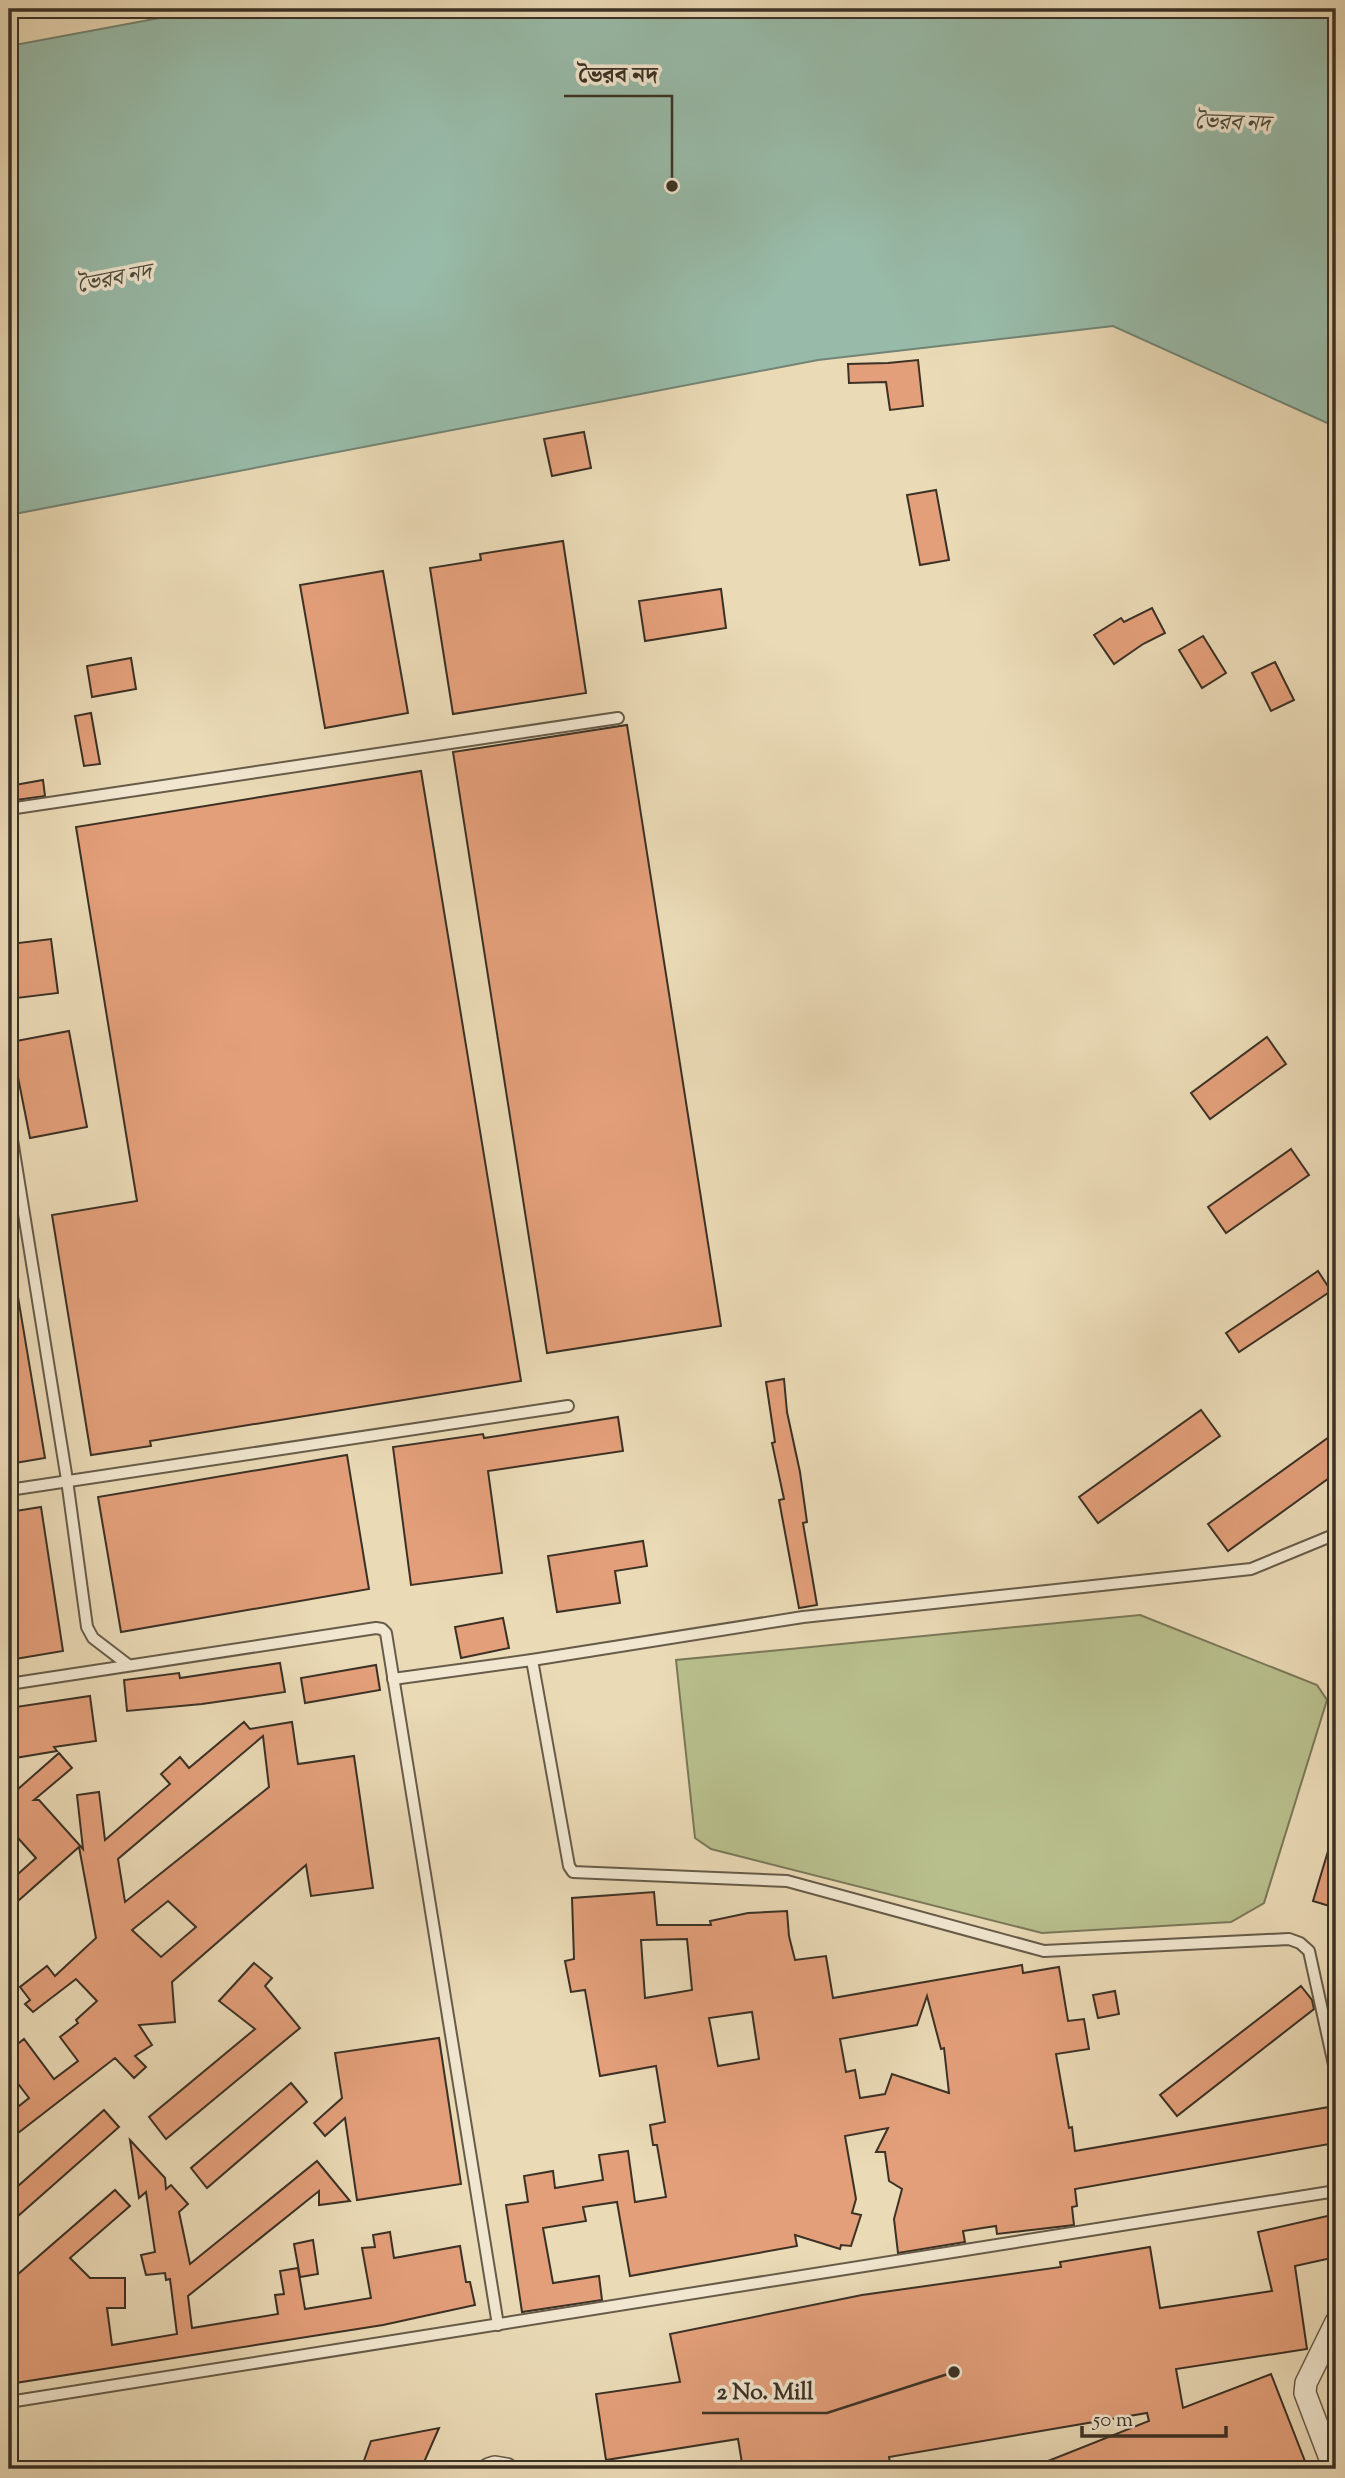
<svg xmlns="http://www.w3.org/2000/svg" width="1345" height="2478" viewBox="0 0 1345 2478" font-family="'Sorts Mill Goudy','Noto Serif Bengali',serif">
  <rect width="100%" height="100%" fill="#eadab6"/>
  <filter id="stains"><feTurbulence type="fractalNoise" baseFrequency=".00286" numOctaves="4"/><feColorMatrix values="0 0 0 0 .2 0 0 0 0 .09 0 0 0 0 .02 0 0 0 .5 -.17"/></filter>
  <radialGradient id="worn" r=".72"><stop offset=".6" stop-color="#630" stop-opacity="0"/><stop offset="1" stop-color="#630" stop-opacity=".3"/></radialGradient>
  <polygon fill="#b8bf8d" stroke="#7a7859" stroke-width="2" points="1140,1615 1317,1685 1327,1700 1264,1903 1231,1922 1042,1933 711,1849 695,1838 676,1660"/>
  <polygon fill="#98bba9" stroke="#738474" stroke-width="2" points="208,9 1336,9 1336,427 1113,326 818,360 9,515 9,46"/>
  <g fill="#e39f7a" stroke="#3b3125" stroke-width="2" fill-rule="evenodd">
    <polygon points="918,360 923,406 890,410 886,382 849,383 848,364 888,363"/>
    <polygon points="584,432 591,468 552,476 544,439"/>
    <polygon points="936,490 949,560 920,565 907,495"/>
    <polygon points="563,541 586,693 453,714 430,568 481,560 480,554"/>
    <polygon points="383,571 408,713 325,728 300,585"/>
    <polygon points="721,589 726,628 645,641 639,601"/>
    <polygon points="1152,608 1165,633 1143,644 1114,664 1094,635 1121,618 1124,622"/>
    <polygon points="1203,636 1226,673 1202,688 1179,650"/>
    <polygon points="131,658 136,689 92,697 87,666"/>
    <polygon points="1275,662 1294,700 1271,711 1252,673"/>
    <polygon points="91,713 100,764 84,766 75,716"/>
    <polygon points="627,725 721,1326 547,1353 453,752"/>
    <polygon points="421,771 521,1381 150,1441 151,1446 91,1455 52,1215 137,1201 76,827"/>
    <polygon points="43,780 45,796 9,801 9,786"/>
    <polygon points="51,939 58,993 17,998 10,944"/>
    <polygon points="69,1031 87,1127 30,1138 11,1042"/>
    <polygon points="1267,1037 1286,1064 1210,1119 1191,1093"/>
    <polygon points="1291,1149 1309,1175 1226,1233 1208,1207"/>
    <polygon points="1318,1271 1331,1291 1239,1352 1226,1333"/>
    <polygon points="9,1291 17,1291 45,1458 9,1464"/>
    <polygon points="784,1379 787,1412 800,1472 807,1522 803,1523 817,1605 799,1608 779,1500 784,1499 772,1443 775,1442 766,1382"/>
    <polygon points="1201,1410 1220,1436 1098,1523 1079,1497"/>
    <polygon points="618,1417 623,1451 488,1471 502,1573 411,1585 393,1447 483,1434 484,1438"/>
    <polygon points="1336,1432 1336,1473 1228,1551 1208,1524"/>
    <polygon points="347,1455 369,1589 121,1632 98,1497"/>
    <polygon points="41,1507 63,1651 9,1660 9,1512"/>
    <polygon points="643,1541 647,1566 615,1571 620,1603 557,1612 548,1556"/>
    <polygon points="503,1618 509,1648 461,1658 455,1627"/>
    <polygon points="280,1663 285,1692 202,1704 127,1711 124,1680 179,1673 180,1678"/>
    <polygon points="376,1665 380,1690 305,1703 301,1678"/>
    <polygon points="90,1696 96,1741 54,1747 57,1751 9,1759 9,1708"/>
    <path d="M244 1722 250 1729 292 1722 298 1764 354 1756 373 1888 311 1896 306 1865 172 1982 175 2022 139 2025 152 2045 135 2056 146 2067 134 2078 115 2058 9 2140V2114L29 2098 9 2072V2051L24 2039 54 2079 78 2061 60 2037 78 2023 76 2020 97 2001 76 1979 33 2012 25 2004 30 2000 20 1987 47 1966 55 1976 96 1938 79 1847 9 1909V1882L36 1858 9 1828V1797L59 1753 72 1768 34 1800H39L83 1849 77 1795 99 1792 105 1840 170 1784 161 1774 180 1757 189 1768ZM263 1736 269 1787 125 1902 118 1859ZM168 1901 196 1927 161 1957 132 1930Z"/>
    <polygon points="1332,1838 1336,1839 1336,1908 1313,1901"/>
    <path d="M654 1892 657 1925H711L710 1921 748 1913 787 1911 789 1936 795 1960 826 1956 833 1998 1022 1965 1023 1973 1059 1967 1068 2021 1084 2019 1089 2049 1056 2054 1069 2128 1072 2127 1075 2151 1329 2107 1335 2143 1075 2189 1077 2206 1072 2207 1074 2225 997 2234 996 2226 963 2231 965 2242 898 2253 894 2219 902 2189 889 2181 885 2152H876L888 2128 845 2136 856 2199 852 2213 861 2215 851 2246 841 2245 840 2249 795 2235 797 2246 630 2276 617 2202 583 2207 586 2221 543 2228 553 2283 599 2276 602 2300 522 2312 506 2205 528 2202 524 2176 553 2171 555 2188 603 2180 599 2155 628 2151 635 2202 666 2197 657 2145H653L650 2125 665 2122 656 2066 600 2076 585 1990 571 1992 565 1961 574 1959 572 1898ZM687 1939 692 1990 645 1998 641 1940ZM927 1996 941 2049 944 2048 949 2093 892 2074 885 2094 860 2098 855 2070 846 2072 840 2039 917 2025ZM752 2012 759 2059 718 2066 709 2018Z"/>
    <polygon points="254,1963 272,1978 265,1986 300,2028 166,2139 149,2117 255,2029 219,2001"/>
    <polygon points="1301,1986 1312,2000 1314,2009 1177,2116 1160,2095"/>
    <polygon points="1115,1991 1119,2014 1098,2018 1093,1995"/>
    <polygon points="439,2038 461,2184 357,2200 345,2118 325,2136 314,2123 342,2098 335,2053"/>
    <polygon points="291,2083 307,2102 207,2188 191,2168"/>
    <polygon points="104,2110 119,2127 9,2224 9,2194"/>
    <polygon points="130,2140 165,2178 166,2189 171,2185 188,2204 179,2212 190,2264 317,2161 350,2201 319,2205 319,2191 188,2296 192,2328 278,2314 275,2295 284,2294 280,2271 298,2268 305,2309 371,2298 362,2248 375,2247 373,2235 390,2232 394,2258 460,2246 466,2282 470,2282 475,2305 383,2325 9,2384 9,2282 115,2190 130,2206 70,2258 90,2278 125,2278 125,2308 107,2308 112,2345 177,2334 170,2279 166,2280 165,2273 146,2275 141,2255 155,2252 146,2192 139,2198"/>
    <polygon points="1336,2214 1336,2257 1295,2266 1307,2349 1176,2369 1183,2408 1271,2374 1308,2469 1028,2469 1149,2421 1147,2413 889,2457 891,2469 743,2469 738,2439 606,2460 596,2394 680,2382 670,2334 862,2295 1061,2267 1060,2262 1150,2247 1160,2308 1272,2291 1258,2232"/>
    <polygon points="313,2240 318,2274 300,2277 294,2244"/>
    <polygon points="439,2428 421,2469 361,2469 371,2441"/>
  </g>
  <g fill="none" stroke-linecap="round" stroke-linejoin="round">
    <g stroke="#675b49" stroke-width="14">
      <g id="lane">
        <polyline points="9,809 618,718"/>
        <polyline points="9,1121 67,1480 87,1627 93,1638 127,1664"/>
        <polyline points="9,1490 568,1406"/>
        <polyline points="532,1660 803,1617 1251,1569 1336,1534"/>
        <polyline points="393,1679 532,1660 569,1866 573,1872 787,1881 1044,1951 1289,1939 1300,1943 1309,1951 1336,2074"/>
        <polyline points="9,1684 376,1628 382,1629 386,1633 498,2325"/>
        <polyline points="9,2402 1336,2191"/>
      </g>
    </g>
    <g stroke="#675b49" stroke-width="24">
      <g id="street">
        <polyline points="489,2469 495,2467 507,2469"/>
        <polyline points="1334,2469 1305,2393 1306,2383 1336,2322"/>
      </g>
    </g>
    <use href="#lane" stroke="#f1e7d0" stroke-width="10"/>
    <use href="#street" stroke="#f1e7d0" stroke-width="21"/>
  </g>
  <g text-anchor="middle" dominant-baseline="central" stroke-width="7" stroke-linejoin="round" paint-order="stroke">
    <g font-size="23" font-style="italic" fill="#4e4d3f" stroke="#f1e7d0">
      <text transform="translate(1232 124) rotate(2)">ভৈরব নদ</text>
      <text transform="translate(114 280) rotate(-11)">ভৈরব নদ</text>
    </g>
  </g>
  <path fill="none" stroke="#3b3125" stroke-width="2.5" d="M672 186L672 96H564M954 2372L827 2413H702"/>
  <g fill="#3b3125" stroke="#f1e7d0" stroke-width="2.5">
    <circle cx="672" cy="186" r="7"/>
    <circle cx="954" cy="2372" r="7"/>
  </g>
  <g font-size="23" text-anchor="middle" font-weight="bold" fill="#3b3125" stroke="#f1e7d0" stroke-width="7" stroke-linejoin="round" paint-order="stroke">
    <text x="618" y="82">ভৈরব নদ</text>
    <text x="765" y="2399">2 No. Mill</text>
  </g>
  <rect width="1345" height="2478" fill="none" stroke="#eadab6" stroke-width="35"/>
  <rect x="10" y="10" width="1324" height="2457" fill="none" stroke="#3b3125" stroke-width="3.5"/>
  <rect x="18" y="18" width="1310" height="2443" fill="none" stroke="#3b3125" stroke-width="2"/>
  <path d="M1082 2426v10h144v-10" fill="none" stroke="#3b3125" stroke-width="3.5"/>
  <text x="1093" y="2426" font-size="21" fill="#3b3125" stroke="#f1e7d0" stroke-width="5" paint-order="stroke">50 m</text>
  <rect width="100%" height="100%" filter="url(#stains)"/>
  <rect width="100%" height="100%" fill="url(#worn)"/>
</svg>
